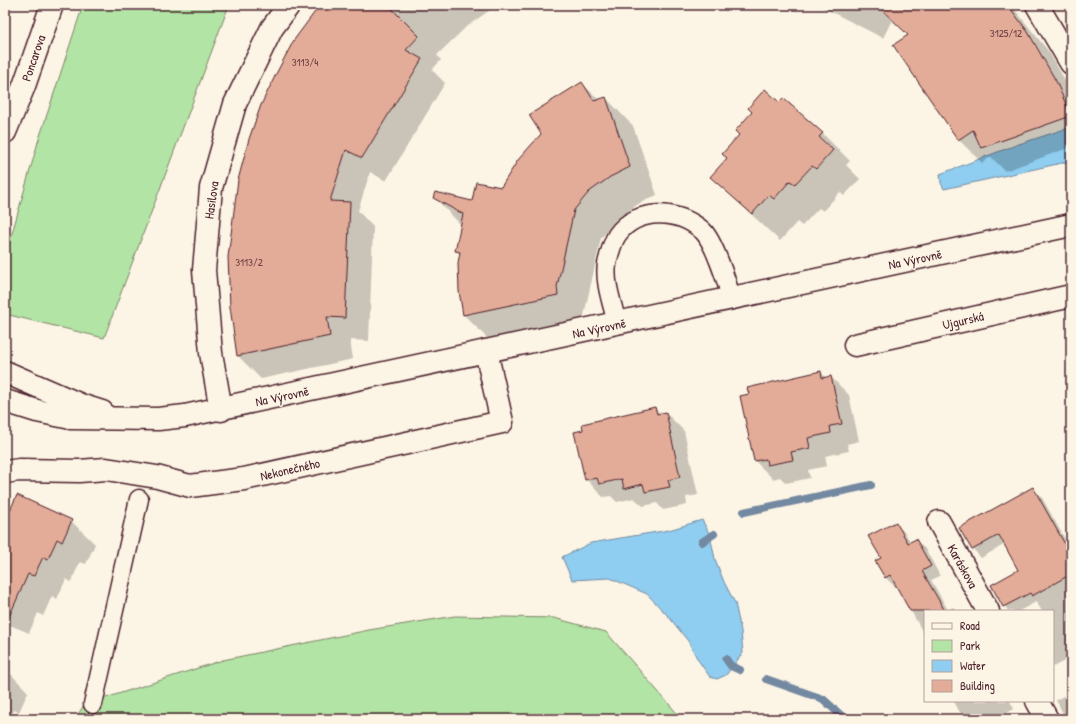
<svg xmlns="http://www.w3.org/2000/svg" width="1076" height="724" viewBox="0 0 1076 724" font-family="'Patrick Hand',sans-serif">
  <rect width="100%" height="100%" fill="#fcf5e5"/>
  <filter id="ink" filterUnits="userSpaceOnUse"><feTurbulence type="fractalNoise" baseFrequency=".025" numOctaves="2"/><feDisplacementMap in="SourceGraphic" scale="8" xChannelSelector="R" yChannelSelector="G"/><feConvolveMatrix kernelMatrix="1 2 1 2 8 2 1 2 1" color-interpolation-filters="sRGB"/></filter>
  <g filter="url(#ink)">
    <g fill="#b2e4a5" stroke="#7e8268">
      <polygon points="83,5 229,5 104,338 5,314 5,258 38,142"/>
      <polygon points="455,616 554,618 606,632 682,719 75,719 84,705 223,660 369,630"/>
    </g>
    <g fill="#8fcef0" stroke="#7388a1">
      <polygon points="1071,127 1071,161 944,189 941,183 940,174 1016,145"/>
      <polygon points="702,520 710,535 715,559 724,582 735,603 741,631 743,653 726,675 717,679 710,677 698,660 688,641 669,617 647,594 610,578 572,580 562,557 591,543 669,530"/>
    </g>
    <g fill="#0003">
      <polygon points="321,5 497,5 466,27 437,55 441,60 432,70 445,83 386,181 370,172 358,211 373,227 369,341 350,340 353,359 261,379 238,356"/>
      <polygon points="818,5 1011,5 1049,52 1071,91 1071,147 1005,171 991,157 982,163 959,140 894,45 909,36 892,20 883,38"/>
      <polygon points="582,83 599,100 606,98 633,126 657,195 638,204 617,220 601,238 584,315 585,323 491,342 464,315 461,255 456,250 461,225 434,197 473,202 501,188"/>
      <polygon points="779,103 822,133 850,161 846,165 860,179 844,196 840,192 823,211 819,208 802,226 797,222 780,241 711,177"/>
      <polygon points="821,372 826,378 831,377 849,395 859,441 847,444 849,451 825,456 827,466 808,470 810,478 786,483 780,477 773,479 755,461"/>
      <polygon points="655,409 661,414 666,413 684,431 698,495 686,497 687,505 663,510 657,503 643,506 634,498 617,502 611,496 603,497 586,479"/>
      <polygon points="1033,488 1041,496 1071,550 1071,664 1068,659 1053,667 1053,611 1042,611 1036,602 1019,611 1008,611 992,585 1019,570 1005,544 981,558 973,549"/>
      <polygon points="71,521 95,544 86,564 80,562 71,582 66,579 57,599 52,596 43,616 38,613 29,633 5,623 5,523"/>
      <polygon points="895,523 905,533 911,543 916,540 926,550 940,576 931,580 948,610 953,607 957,611 925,611 925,636 897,586 895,587 885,577 882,559"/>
      <polygon points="5,668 28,692 19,712 14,710 10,719 5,719"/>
      <polygon points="1071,692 1071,719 1066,719 1056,700"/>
      <polygon points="954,701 1010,701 1014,709 1005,714 1008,719 968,719 959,711"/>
    </g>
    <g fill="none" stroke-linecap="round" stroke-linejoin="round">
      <g stroke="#7388a1" stroke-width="8">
        <polyline points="744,512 871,485"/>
        <polyline points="702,542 714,534"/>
        <polyline points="726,659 731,666 740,670"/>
        <polyline points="766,679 823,699 845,719"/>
      </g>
    </g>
    <g fill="#e3ac98" stroke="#4a1f2b">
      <polygon points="320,5 388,5 419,36 406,50 422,59 362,158 346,150 330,201 350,202 345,318 327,317 330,336 237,356 230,307 228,257 238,180 249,139 261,105 277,72 294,40"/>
      <polygon points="877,5 1008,5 1028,32 1056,81 1071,116 981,148 973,130 958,140 893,45 908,35"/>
      <polygon points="582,82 594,101 606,97 630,167 610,177 589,192 574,210 557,287 558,295 463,315 459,291 458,263 460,252 455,251 463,214 433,198 435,192 472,201 476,182 501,187 518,160 541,134 529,115"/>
      <polygon points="765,89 779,102 783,98 823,133 819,137 833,150 816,169 812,166 795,184 790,181 774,199 769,195 752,214 710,177 727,158 722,154 739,135 735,131 752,112 748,108"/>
      <polygon points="821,371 822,378 831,376 842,424 830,426 831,433 808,438 810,448 791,452 793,460 767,465 766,459 754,461 740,396 749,394 747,388"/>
      <polygon points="655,407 657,414 666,412 680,477 668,480 670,487 645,492 643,484 624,489 622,479 599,484 597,478 585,480 574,432 583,430 582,424"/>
      <polygon points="1033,487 1071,555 1071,574 1032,596 1030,593 1003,607 991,585 1018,570 999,535 972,550 959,528"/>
      <polygon points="17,495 72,520 62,542 57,539 48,559 43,557 34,576 28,574 5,626 5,521"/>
      <polygon points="896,522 908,543 916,539 931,566 922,571 945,611 910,611 890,575 885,578 875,561 881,558 868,536"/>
    </g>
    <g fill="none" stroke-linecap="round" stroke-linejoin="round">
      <g stroke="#4a1f2b" stroke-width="21">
        <g id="pedestrian">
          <path d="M617 324C613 305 604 283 607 264 609 255 612 243 617 235 637 207 679 209 703 231 714 242 727 282 731 298"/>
          <polyline points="93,704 139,499"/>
        </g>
      </g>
      <g stroke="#4a1f2b" stroke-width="25">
        <g id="minor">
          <polyline points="1037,5 1071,63"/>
          <polyline points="855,345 1071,296"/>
          <polyline points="5,372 83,406 102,412"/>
          <polyline points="5,401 37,411 71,418 158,419 185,416 1071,225"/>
          <polyline points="221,410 211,353 204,270 211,188 235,104 272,28 289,5"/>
          <polyline points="5,472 19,470 79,471 106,469 157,477 190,486 244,479 502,422 486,351"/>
          <polyline points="939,522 988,611"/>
          <polyline points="1037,701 1047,719"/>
        </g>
      </g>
      <g stroke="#4a1f2b" stroke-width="25">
        <polyline id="secondary" points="5,132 24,86 52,5"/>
      </g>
      <use href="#pedestrian" stroke="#fcf5e5" stroke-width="18"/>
      <use href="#minor" stroke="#fcf5e5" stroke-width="22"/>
      <use href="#secondary" stroke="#fcf5e5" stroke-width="22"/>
    </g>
  </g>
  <g text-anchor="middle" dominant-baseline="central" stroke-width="3" stroke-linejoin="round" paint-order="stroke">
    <g font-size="11" fill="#704246">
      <text x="1006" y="33">3125/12</text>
      <text x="305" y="62">3113/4</text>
      <text x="249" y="262">3113/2</text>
    </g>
    <g font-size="13" fill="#4a1f2b" stroke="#fcf5e5">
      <text transform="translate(33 58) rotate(-71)">Poncarova</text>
      <text transform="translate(211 200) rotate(-82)">Hasilova</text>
      <text transform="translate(915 259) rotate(-12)">Na Výrovně</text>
      <text transform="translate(963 320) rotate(-13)">Ujgurská</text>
      <text transform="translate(599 328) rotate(-12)">Na Výrovně</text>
      <text transform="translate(282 396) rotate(-12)">Na Výrovně</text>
      <text transform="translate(290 469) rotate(-13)">Nekonečného</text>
      <text transform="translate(963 566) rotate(61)">Karáskova</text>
    </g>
  </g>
  <rect width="1076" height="724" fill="none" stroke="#fcf5e5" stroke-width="20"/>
  <rect x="10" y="10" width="1056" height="704" fill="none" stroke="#4a1f2b" stroke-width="1.5" filter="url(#ink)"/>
  <rect x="924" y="610" width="130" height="92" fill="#fcf5e5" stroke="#b59f9b"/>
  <rect x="932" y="623" width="20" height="6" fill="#fcf5e5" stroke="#b59f9b"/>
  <text x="960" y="630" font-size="12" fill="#4a1f2b">Road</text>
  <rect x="932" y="640" width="20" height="12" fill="#b2e4a5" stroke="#b59f9b"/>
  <text x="960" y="650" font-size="12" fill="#4a1f2b">Park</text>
  <rect x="932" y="660" width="20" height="12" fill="#8fcef0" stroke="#b59f9b"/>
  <text x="960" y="670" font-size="12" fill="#4a1f2b">Water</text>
  <rect x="932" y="680" width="20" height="12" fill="#e3ac98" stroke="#b59f9b"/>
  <text x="960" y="690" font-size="12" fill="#4a1f2b">Building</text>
</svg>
